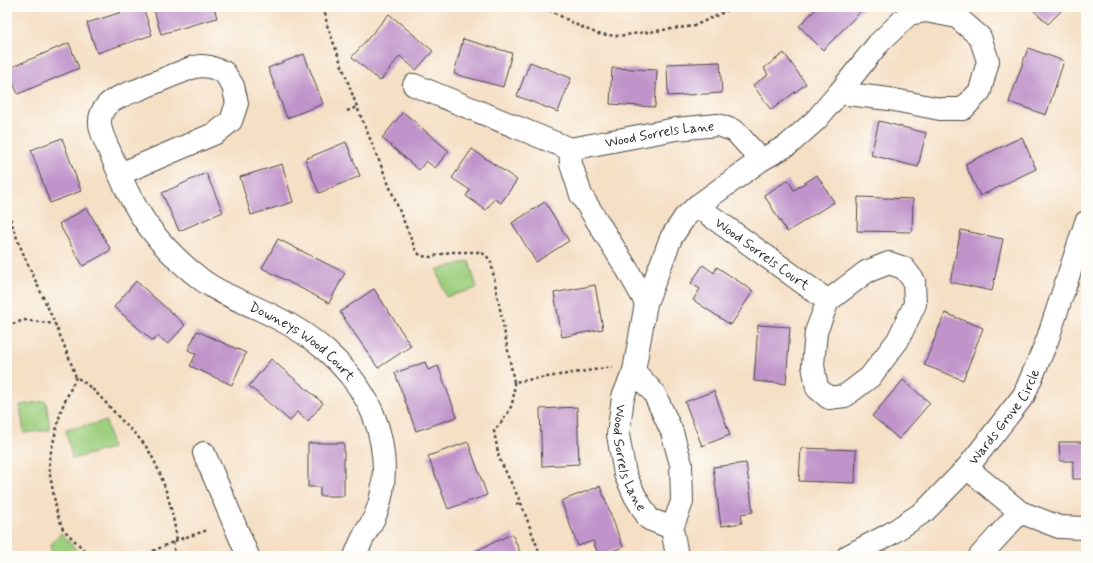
<svg xmlns="http://www.w3.org/2000/svg" width="1093" height="563" font-family="Mynerve,sans-serif">
	<style>
		.green { fill: #9ecf7f; stroke: #647d55 }
		.building { fill: #c093ca }
		.lines { fill: none; stroke-linecap: round; stroke-linejoin: round }
		.minor-casing { stroke: #494642; stroke-width: 24 }
		.path { stroke: #494642; stroke-width: 2.5; stroke-dasharray: 3 3; stroke-linecap: butt }
		.minor { stroke: #fff; stroke-width: 22 }
		.labels { text-anchor: middle; stroke-width: 4; stroke-linejoin: round; paint-order: stroke }
		.street-label { font-size: 14px; fill: #2b2b2b; stroke: #fdfcf7 }
	</style>
	<rect width="100%" height="100%" fill="#fdfcf7"/>
	<filter id="ink" filterUnits="userSpaceOnUse"><feTurbulence type="fractalNoise" baseFrequency=".025" numOctaves="2"/><feDisplacementMap in="SourceGraphic" scale="8" xChannelSelector="R" yChannelSelector="G"/><feConvolveMatrix kernelMatrix="1 2 1 2 8 2 1 2 1" color-interpolation-filters="sRGB"/></filter>
	<filter id="wash" filterUnits="userSpaceOnUse"><feTurbulence type="fractalNoise" baseFrequency=".012" numOctaves="4" result="noise"/><feDisplacementMap in="SourceGraphic" scale="16" xChannelSelector="R" yChannelSelector="G"/><feGaussianBlur stdDeviation="0.9" result="paint"/><feColorMatrix in="noise" values="0 0 0 0 0 0 0 0 0 0 0 0 0 0 0 0 0 1.4 0 .05"/><feComposite in="paint" operator="in"/></filter>
	<g filter="url(#wash)">
		<rect width="100%" height="100%" fill="#f5dfc5"/>
		<path class="green" d="M469,261L477,288L446,297L437,270Z
			M46,401L50,430L24,433L20,405Z
			M106,421L112,448L72,459L66,430Z
			M61,533L78,552L79,556H51V544Z"/>
		<g id="blocks">
			<path class="building" d="M138,7H143L152,35L97,53L87,23Z
				M153,7H214L217,18L161,34Z
				M243,7H253L245,11Z
				M818,7H861L863,9L823,50L799,26Z
				M1030,7H1065L1048,24Z
				M389,14L433,51L416,70L400,56L380,81L352,57Z
				M463,39L512,53L503,87L454,74Z
				M69,43L79,68L18,94L7,69Z
				M1028,48L1064,61L1046,115L1009,102Z
				M784,53L806,84L771,110L753,85L768,75L764,68Z
				M304,54L323,104L287,118L268,68Z
				M530,62L571,78L558,112L517,96Z
				M720,62L722,93L668,96L667,64Z
				M612,68L657,70L655,107L610,104Z
				M403,112L449,151L435,168L426,161L419,170L382,138Z
				M879,121L926,133L918,167L871,155Z
				M1022,137L1036,169L980,196L965,164Z
				M62,138L81,191L50,203L31,150Z
				M346,142L360,176L319,193L305,159Z
				M472,149L517,180L501,203L494,199L486,210L466,196L470,190L452,178Z
				M282,164L293,202L251,215L240,177Z
				M206,173L223,212L179,231L162,193Z
				M817,175L834,202L787,232L764,195L788,180L794,190Z
				M858,197L913,199L912,232L857,231Z
				M545,202L569,241L536,262L512,223Z
				M87,208L111,250L83,266L59,224Z
				M961,230L1003,239L992,291L950,282Z
				M278,239L345,273L329,303L262,268Z
				M703,265L714,273L717,267L753,291L731,325L693,300L700,289L691,283Z
				M136,281L185,325L168,344L158,336L153,341L114,307Z
				M595,285L603,329L562,337L554,293Z
				M374,289L411,346L378,368L340,312Z
				M945,313L983,328L963,380L924,365Z
				M758,325L790,327L786,384L754,381Z
				M197,331L246,353L232,385L190,366L196,354L188,350Z
				M271,359L323,403L308,421L297,412L290,421L249,386Z
				M425,362L428,370L438,366L457,417L416,431L395,373Z
				M903,380L930,403L899,439L872,416Z
				M714,391L730,435L702,446L685,402Z
				M577,407L579,464L542,466L540,409Z
				M468,442L487,495L448,509L428,456Z
				M1059,442H1086V479H1073V461H1060Z
				M308,443H344V496H320V487H308Z
				M801,448L856,450L855,483L799,481Z
				M746,463L753,512L741,514L742,523L721,526L713,467Z
				M600,486L623,547L599,556L593,541L578,546L561,501Z
				M512,534L522,556H470L469,554Z
				M1033,552L1036,556H1026Z"/>
		</g>
	</g>
	<g filter="url(#ink)">
		<use href="#blocks" fill-opacity="0" stroke="#494642" stroke-width="1"/>
		<g class="lines">
			<g class="minor-casing">
				<g id="minor">
					<path d="M414,85L570,149L571,164L581,195L627,269L646,303"/>
					<path id="s1" d="M570,149L676,129L718,125L735,131L761,160L697,206L685,217L671,238L646,303L634,371L623,397L618,435L625,474L635,496L649,519L672,528"/>
					<path d="M761,160L788,145L816,120L839,93L878,44L909,14L926,11L957,17L980,37L988,61L980,91L963,109H940L889,99L839,93"/>
					<path id="s2" d="M120,174L216,133L231,121L237,103L233,86L224,72L210,67L202,66L194,67C176,74 158,81 140,89C129,93 115,97 107,105C93,119 103,137 110,152C117,169 124,186 133,202C150,233 174,259 202,280C225,297 251,304 275,317C312,335 347,364 367,401C385,435 390,480 375,516C372,523 368,528 365,534C361,541 358,549 355,556"/>
					<path id="s3" d="M697,206L828,301"/>
					<path d="M889,263L904,268L914,281L915,304L898,340L870,377L845,396L829,398L817,388L813,365L816,332L828,301L866,272Z"/>
					<path d="M634,371L654,393L672,432L681,464L682,502L672,528L677,556"/>
					<path d="M204,453L248,556"/>
					<path d="M967,468L1020,512L1059,527L1086,528"/>
					<path id="s4" d="M848,556L890,534L925,511L967,468L1024,395L1047,341L1086,222"/>
					<path d="M980,556L1020,512"/>
				</g>
			</g>
			<path class="path" d="M324,7L327,25L357,107L416,251L421,256L430,257L450,252H479L486,255L491,262L514,382L613,367
				M544,7L577,25L598,34L617,36L694,26L735,7
				M312,11L324,8
				M347,111L357,107
				M7,207C17,246 36,280 52,317C61,337 69,357 76,377C94,388 102,399 116,414C126,426 138,435 147,448C163,473 173,511 177,540
				M7,326L24,320L55,324
				M76,377L61,410L49,460L50,475L57,513L63,529L87,553L92,556
				M514,382C515,406 509,413 494,431L499,458L521,503L535,541L541,556
				M516,504L521,503
				M173,542L175,556
				M142,556L177,540L208,530"/>
			<use href="#minor" class="minor"/>
		</g>
	</g>
	<g class="labels">
		<g class="street-label">
			<text dy="5" stroke="none"><textPath href="#s1" startOffset="91">Wood Sorrels Lane</textPath></text>
			<text dy="5" stroke="none"><textPath href="#s3" startOffset="81">Wood Sorrels Court</textPath></text>
			<text dy="5" stroke="none"><textPath href="#s2" startOffset="632">Downeys Wood Court</textPath></text>
			<text dy="5" stroke="none"><textPath href="#s4" startOffset="213">Wards Grove Circle</textPath></text>
			<text dy="5" stroke="none"><textPath href="#s1" startOffset="557">Wood Sorrels Lane</textPath></text>
		</g>
	</g>
	<rect width="1093" height="563" fill="none" stroke="#fdfcf7" stroke-width="24"/>
</svg>
